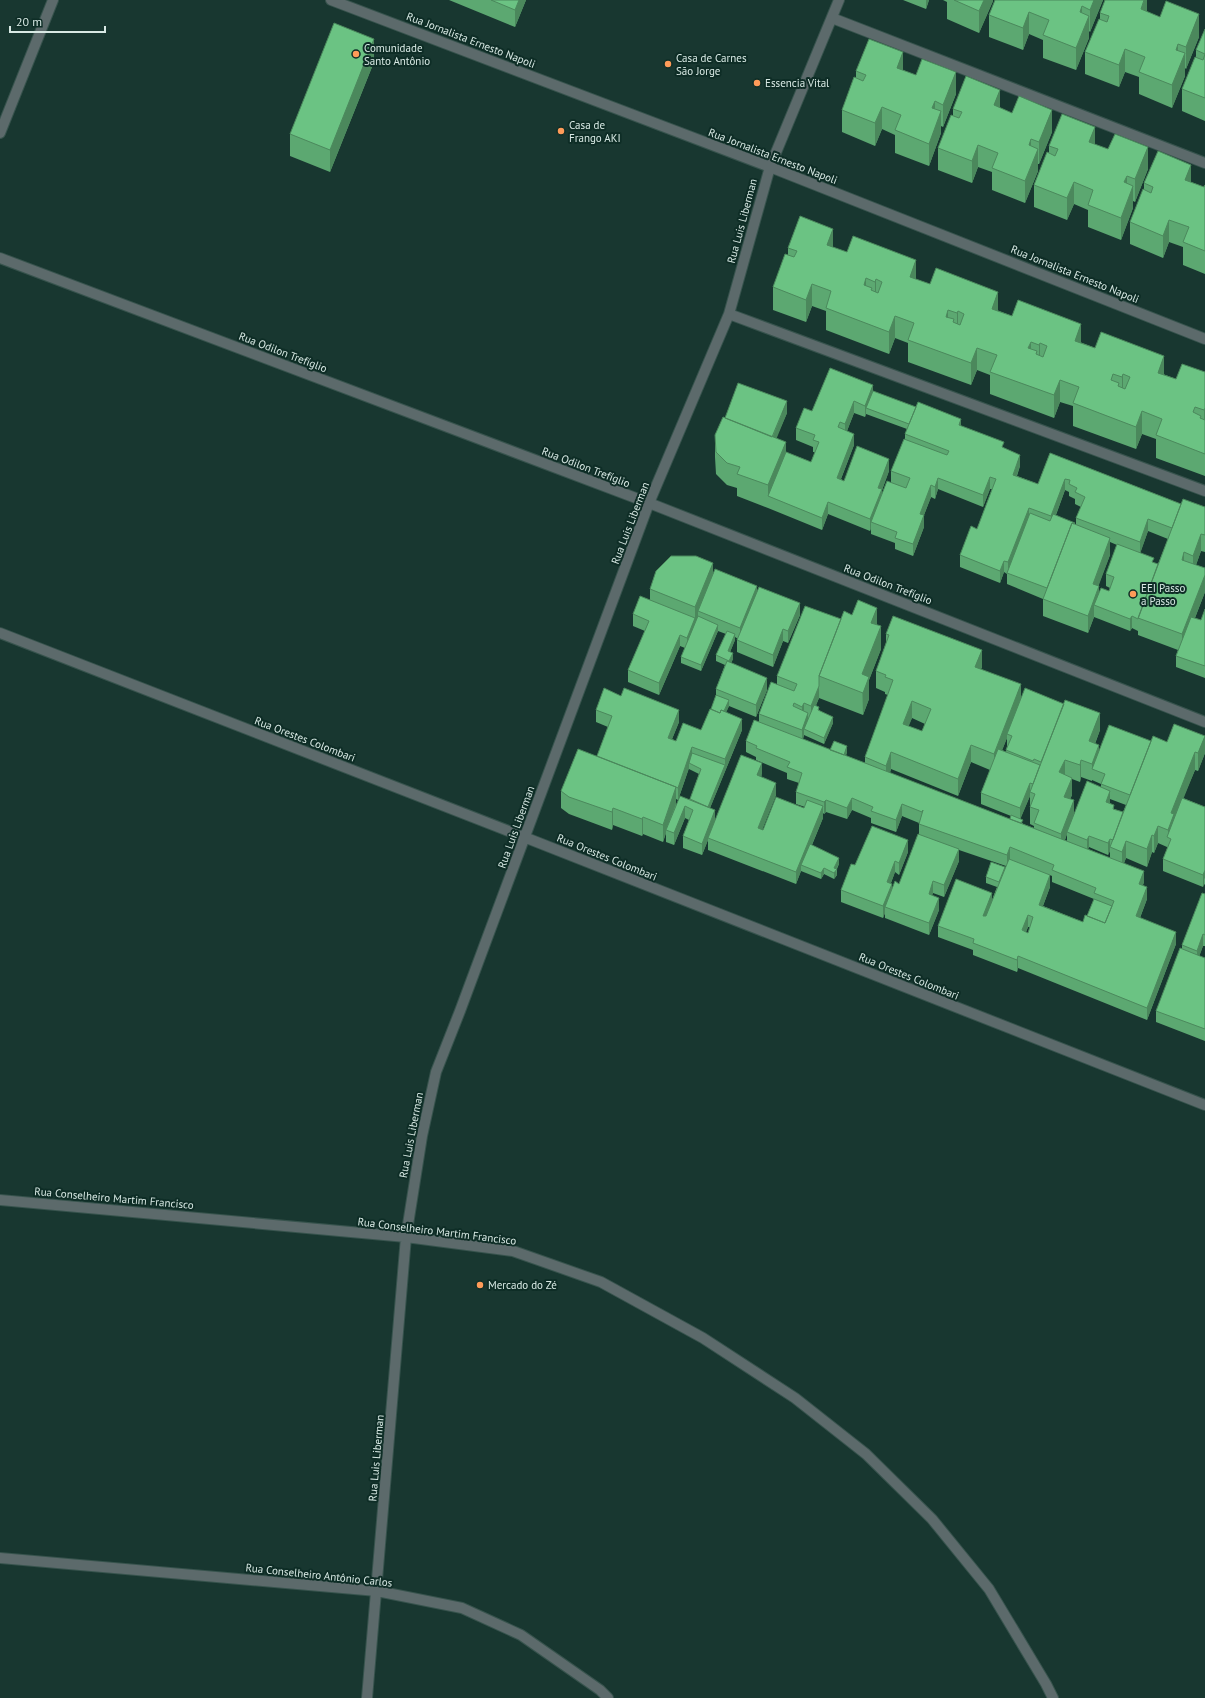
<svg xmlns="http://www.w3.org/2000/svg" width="1205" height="1698" font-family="'PT Sans',sans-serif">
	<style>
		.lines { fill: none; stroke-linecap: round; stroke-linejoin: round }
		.minor-casing { stroke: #37534d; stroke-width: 12 }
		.minor { stroke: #5c6a6b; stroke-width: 10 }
		.wall { fill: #5ca871; fill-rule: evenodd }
		.shaded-wall { fill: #4b885c }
		.building { fill: #6bc383; stroke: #4b885c; fill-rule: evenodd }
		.poi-dot { fill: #fe9b59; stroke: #0e2d26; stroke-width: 1.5 }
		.labels { text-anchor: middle; stroke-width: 4; stroke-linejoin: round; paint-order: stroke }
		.street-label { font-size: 11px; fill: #d8e9e4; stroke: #0e2d26 }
		.poi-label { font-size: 11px; fill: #d8e9e4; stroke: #0e2d26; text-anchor: start }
	</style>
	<rect width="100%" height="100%" fill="#183730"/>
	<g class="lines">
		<g class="minor-casing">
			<path id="minor" d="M331,0L770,167L1205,339
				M832,18L1205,163
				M0,133L53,0
				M0,258L649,503L1205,722
				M729,314L1205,491
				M0,633L524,837L1205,1105
				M0,1200L406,1237L513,1251L601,1282L703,1338L795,1398L866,1454L932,1519L989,1589L1046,1684L1053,1698
				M0,1558L377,1591L462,1608L521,1635L600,1690L608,1698
				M367,1698L406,1237L422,1136L436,1072L460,1011L649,503L729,314L770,167L839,0"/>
		</g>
		<use href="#minor" class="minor"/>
	</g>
	<path class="wall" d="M449,0H526L515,27Z
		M903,0H929L926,9Z
		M943,0H993V1L979,33L947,19V2Z
		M1103,0L1090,32L1089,31V38L1076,70L1043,58V40L1029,34L1023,50L989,37V15Z
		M1147,0V12L1199,37L1186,69L1185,68V76L1172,108L1139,94V77L1125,72L1119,87L1085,74V52L1100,20V13Z
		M1205,29V121L1182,111V89L1196,57V50Z
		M374,62L330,172L290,156V134Z
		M903,70L956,94L943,127L941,126V133L929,166L895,153V135L882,129L875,146L842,132V110L856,78V71Z
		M1000,108L1052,132L1039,164H1038V171L1025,203L992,190V172L978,167L972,183L938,170V148L953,116V109Z
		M1095,145L1148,169L1135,202L1133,201V208L1121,240L1088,227V210L1074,204L1067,220L1034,207V185L1049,153V146Z
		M1191,182L1204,187L1205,185V274L1183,265V247L1169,242L1163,258L1130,244V222L1144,190V183Z
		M833,247L1176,379L1205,372V476L1156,458V439L1142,434L1136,449L1073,426V406L1060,402L1054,418L990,394V375L977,370L971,385L908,362V343L895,338L889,354L826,330V311L812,306L806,322L773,310V287L788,255V248Z
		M873,391L961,426L1004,448L1020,466L1017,476L1038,484L1050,453L1181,504L1205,507V552L1201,551L1196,565L1205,568V592L1195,618L1201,620L1205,609V678L1176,667V656L1178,650L1138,635V631L1132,628L1130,631L1094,617L1088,633L1043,616V599L1007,584V574L1004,572L1000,583L960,567V555L977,529L992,489H990L983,507L938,489L935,499L931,497L924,515V527L913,556L895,549V543L871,534V528L870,531L828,514L822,530L768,508L737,496V488L727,485L716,474L715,457V435L725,418L787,413L776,438L786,452L811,462L815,452H813V447L796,440V428L812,411ZM854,413L865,417L866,414L907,429L905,434V440L891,471V483L882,495V490L889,471L844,481L841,479L854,445L847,431ZM1065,490L1069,492V496L1075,499V504L1081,507L1076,518V525L1056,515ZM1148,531L1168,539L1158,564L1154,563L1140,553ZM1110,542L1117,545L1106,574V586L1110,588L1109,591L1099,592L1098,586L1110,555Z
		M713,574L757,592L800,615L788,643L783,641L773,667L737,652V640L738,639L735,637V640L730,652L733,659L731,663L767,690L756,717L729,706L726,712L742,730L710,808L715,820L762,774L761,777L776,795L762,830L804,808L805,807L796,804V792L799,783L787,779V773L756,760V757L746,752V741L759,722V714L777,685V676L841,619L877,625L881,649L869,680V699L863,715L819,698L816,705L819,710L833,723L824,744L804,735L803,739L830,750L847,752L846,756L865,763V757L888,695L885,694V692L876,688V671L886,643V634L982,667L981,669L1021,697L1100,730L1095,744L1099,751L1151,741L1167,742L1205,753L1198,771L1195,770L1183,798L1205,807V885L1204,884L1203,887L1163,871V859L1167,849V847L1158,843L1154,853L1152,852L1147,867L1126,858L1124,863L1144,882L1143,885L1147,899L1140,918L1176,944L1147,1020L1018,968L1017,972L973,955V950L938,937V926L992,900L997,887L986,883V877L1005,869L1006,866L959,850V861L944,897L933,893L932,895L939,910L929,935L885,918V913L883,918L841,902V890L855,865L908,852L899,875L895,872L891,883L892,889L899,884L919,834V823L902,816L896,832L871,823V818L852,810L847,819L826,812L824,814L823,813V818L812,845L839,864L837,869V875L834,879L824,874L821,879L801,871L796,884L708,850V840L702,855L683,848V836L689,820L685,818L674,845L666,842V833L663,842L643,834L642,836L613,825L612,830L569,814L561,808V791L597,756L608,727L596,722V710L679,722L672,739L676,741L701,730L711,710L716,695V689L725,665L716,661V655L726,634L718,631L701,671L681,663V657L685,648L680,646L659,695L628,682V670L645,631L633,626V614L650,600V589ZM912,718L925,724L922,731L908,726ZM1007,738V746L1006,752L1002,750ZM971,762L990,770L981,793V804L1011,816L1010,819L890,773L891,769L958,796ZM689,768V769L699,774L690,799L676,804V799L678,800ZM1081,777L1092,781V780L1101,784V787L1074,815L1070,799L1072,795V779L1080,782ZM1030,796V824L1034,826V828L1023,824L1020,819ZM1110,799L1126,805L1123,812L1114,809L1110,803ZM1067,834V841L1065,840ZM1089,847L1108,855L1110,851V858L1088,849ZM1050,875L1052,876V882L1094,899L1087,916L1083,922L1043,906L1050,887ZM1028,927H1030L1028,933L1026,932Z
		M1205,894V946H1203L1199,956L1205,958V1041L1156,1022V1011L1182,949V945Z"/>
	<path class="shaded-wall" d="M519,0H526L515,27V10Z
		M926,0H929L926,9Z
		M984,0H993V1L979,33V11Z
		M1094,0H1103L1090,32V10Z
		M1144,0H1147V16L1141,9Z
		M1082,6V29L1080,12Z
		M1029,12V34L1023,50V28Z
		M1199,14V37L1186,69V47Z
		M1089,16V38L1076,70V48Z
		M374,39V62L330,172V150Z
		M1178,44V66L1176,50Z
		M1125,49V72L1119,87V65Z
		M903,52V74L897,68Z
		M1185,53V76L1172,108V85Z
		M956,72V94L943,127V105Z
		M1000,90V112L994,105Z
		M935,101V124L932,108Z
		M882,107V129L875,146V123Z
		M1052,110V132L1039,164V142Z
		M941,111V133L929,166V144Z
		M1095,127V149L1089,142Z
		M1031,139V161L1029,145Z
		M978,145V167L972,183V161Z
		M1148,147V169L1135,202V179Z
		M1038,149V171L1025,203V181Z
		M1191,165V187L1185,180Z
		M1127,176V198L1124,182Z
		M1074,182V204L1067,220V198Z
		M1133,186V208L1121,240V218Z
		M1169,220V242L1163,258V236Z
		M833,229V251L827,245Z
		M916,260V282L910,277Z
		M866,278V301L864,285Z
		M876,279V302L875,304V282Z
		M812,284V306L806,322V300Z
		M998,292V314L992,309Z
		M948,310V332L946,317Z
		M958,311V334L957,336V313Z
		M895,316V338L889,354V332Z
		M1081,324V346L1075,341Z
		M1031,342V364L1028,348Z
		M1040,343V365L1039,367V345Z
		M977,348V370L971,385V363Z
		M1164,356V378L1158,373Z
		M1123,374V397L1122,399V377Z
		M1060,380V402L1054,418V395Z
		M873,385V397L866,408V414L865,417V406Z
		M787,401V413L769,457V446Z
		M854,401V413L845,436V424Z
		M1205,408V430L1204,432V410Z
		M1142,411V434L1136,449V427Z
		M961,419V431L959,425Z
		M854,434V445L837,489V478Z
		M786,442V464L768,496V508V485Z
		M1020,455V466L1013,486V475Z
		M889,459V471L882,490V501L871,522V528L870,531V519L878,488Z
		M990,477V489L983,507V495Z
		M938,478V489L935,499V487Z
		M1065,479V490L1051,528V516Z
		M931,485V497L924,515V527L913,556V544L920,514Z
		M828,502V514L822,530V518Z
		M1029,508V519L1008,574V562Z
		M1148,519V531L1140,554V542Z
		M1201,534V551L1193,573V556Z
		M1110,538V555L1093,601V584Z
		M1184,552V570L1182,560Z
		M1004,561V572L1000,583V571Z
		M713,563V585L698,611V622L687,649V638L695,618V607Z
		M1205,575V592L1182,651V634Z
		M757,586V598L740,640V628Z
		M1099,586V604L1094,605V617L1088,633V616Z
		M800,603V615L788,643V631Z
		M877,608V630L871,623Z
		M1132,616V628L1130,631V619Z
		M718,625V631L701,671V665Z
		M881,626V649L869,680V699L863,715L862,674Z
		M783,629V641L773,667V655Z
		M735,634V640L728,657V651Z
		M680,635V646L659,695V683Z
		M982,650V667L975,684V667Z
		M733,653V659L729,667V661Z
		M767,678V690L756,717V705Z
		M1021,684V702L1007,734V738L994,771V754Z
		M819,686V698L811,718V706Z
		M729,700V706L723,720V714Z
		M912,701V718L903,741V724Z
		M804,703V715L802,718V707Z
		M679,710V722L668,749V738Z
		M808,713V725L804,729V735L802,742V730Z
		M1100,713V730L1089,759V741Z
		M833,717V723L824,744V738Z
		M742,719V730L708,813V807L725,765V759Z
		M1205,736V753L1198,771V753Z
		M971,745V762L958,796V779Z
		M1099,745V762L1092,769V781V764Z
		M847,746V752L843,763V757Z
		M692,747V759L689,763V768L678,800V788Z
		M891,752V769L886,783V766Z
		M1195,752V770L1168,837V830L1171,813Z
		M1065,760V777L1059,772Z
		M1081,760V777L1080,782V765Z
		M762,763V774L757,787V775Z
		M1072,778V795L1064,814V797Z
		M776,783V795L758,840V828Z
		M1030,783V796L1020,820V808Z
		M676,787V804L666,830V833L663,842V825Z
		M1110,791V802L1106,813V802Z
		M852,798V810L847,819V808Z
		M826,800V812L824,814V802Z
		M1074,800V817L1067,832V834L1061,851V834Z
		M902,804V816L896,832V820Z
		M685,806V818L674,845V833Z
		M823,806V818L803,866L801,865V871L796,884V872Z
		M613,808V825L612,830V812Z
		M715,810V821L708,838V840L702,855V844Z
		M643,817V834L642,836V819Z
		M1158,826V843L1154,853V836Z
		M1152,835V852L1147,867V849Z
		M1089,836V847L1087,852V840Z
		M1110,839V851L1108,855V843Z
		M908,840V852L899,875V863Z
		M1126,841V858L1122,869V852Z
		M1010,847V859L1007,867V855Z
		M959,849V861L944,897V885Z
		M839,858V864L836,869L837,875L834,879V868Z
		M895,861V872L887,893V882Z
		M824,868V874L821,879V873Z
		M1205,870V879L1204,878V884L1203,887V875Z
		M1144,871V882L1139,896V884Z
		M1050,875V887L1039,916V905Z
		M933,881V893L929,906V894Z
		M892,884V895L885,907V913L883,918V906Z
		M1147,887V899L1136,928V916Z
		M992,893V904L983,927V916Z
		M939,898V910L929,935V923Z
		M1028,915V927L1022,942V930Z
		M1176,932V944L1147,1020V1008Z
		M1203,934V946L1197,963V951Z
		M1018,956V968L1017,972V960Z"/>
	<path class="building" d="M491,0H519L515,10Z
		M954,0H984L979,11Z
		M995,0H1094L1090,10L1082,6L1080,12L1089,16L1076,48L1043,35L1049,20L1029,12L1023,28L989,15Z
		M1105,0H1144L1141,9L1160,17L1166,1L1199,14L1186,47L1178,44L1176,50L1185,53L1172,85L1139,72L1145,57L1125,49L1119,65L1085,52L1099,19L1107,22L1109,16L1100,13Z
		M334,23L374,39L330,150L290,134Z
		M1205,29V54L1196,50Z
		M869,39L903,52L897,68L916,75L922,59L956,72L943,105L935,101L932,108L941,111L929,144L895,130L901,115L882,107L875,123L842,110L854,77L863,81L866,75L856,71Z
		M1205,54V98L1182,89L1195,57L1203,60Z
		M966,76L1000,90L994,105L1012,113L1019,96L1052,110L1039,142L1031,139L1029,145L1038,149L1025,181L992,168L998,153L978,145L972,161L938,148L951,115L959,118L962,112L953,109Z
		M1062,114L1095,127L1089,142L1108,149L1115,134L1148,147L1135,179L1127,176L1124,182L1133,186L1121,218L1088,205L1093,190L1074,182L1067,198L1034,185L1047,152L1055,156L1058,149L1049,146Z
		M1158,151L1191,165L1185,180L1204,187L1205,185V251L1183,242L1189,227L1169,220L1163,236L1130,222L1143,189L1151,193L1153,187L1144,183Z
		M800,216L833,229L827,245L847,252L853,236L916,260L910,277L930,284L936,268L998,292L992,309L1012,316L1018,300L1081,324L1075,341L1095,348L1101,332L1164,356L1158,373L1176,379L1182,364L1205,372V408L1204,410L1195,407L1193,412L1201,416L1200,418L1205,420V454L1156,435L1162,419L1142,411L1136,427L1073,403L1079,387L1060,380L1054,395L990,372L997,355L977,348L971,363L908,340L914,323L895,316L889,332L826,308L831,291L812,284L806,300L773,287L785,254L794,257L797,251L788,248ZM866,278L875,282L876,279L882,282L878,293L871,290L872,288L864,285ZM948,310L957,313L958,311L964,314L960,325L953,322L954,319L946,317ZM1031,342L1039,345L1040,343L1047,346L1043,357L1036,354L1037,351L1028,348ZM1113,374L1122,377L1123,374L1130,377L1125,389L1118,386L1119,383L1111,380Z
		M830,368L873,385L865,406L854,401L845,424L840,422L838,427L854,434L837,478L844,481L857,446L889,459L878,488L882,489L870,519L828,502L822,518L768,496L786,452L811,462L819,442L813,440L815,435L796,428L804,408L812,411Z
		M738,383L787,401L772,437L725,418Z
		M873,391L916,407L909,424L866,408Z
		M918,402L961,419L959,425L1004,442L1002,447L1020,455L1013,475L1038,484L1050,453L1181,504L1172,528L1148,519L1140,542L1076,518L1085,497L1075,492L1077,488L1069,484L1070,480L1065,479L1051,516L1029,508L1008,562L1004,561L1000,571L960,555L971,526L977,529L996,479L990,477L983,495L938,478L935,487L931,485L920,514L924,515L913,544L895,538L897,532L871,522L887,481L906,488L910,478L891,471L904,439L947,455L949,451L905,434Z
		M723,417L786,442L768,485L737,474L740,467L727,463L716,452L715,435Z
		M1183,499L1205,507V535L1201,534L1193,556L1184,552L1182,560L1205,568V575L1182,634L1138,618Z
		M1030,513L1050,521L1053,514L1075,523L1074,524L1072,523L1047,588L1007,573Z
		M1072,523L1110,538L1093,584L1099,586L1088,616L1043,599Z
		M1117,544L1154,558L1152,562L1158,564L1138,619L1132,616L1130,619L1094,605L1101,588L1109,591L1114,577L1106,574Z
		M671,556H696L713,563L695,607L650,589L656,571Z
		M715,569L757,586L740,628L698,611Z
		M759,587L800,603L788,631L783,629L773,655L737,640Z
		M640,596L695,618L687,638L680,635L659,683L628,670L649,621L633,614Z
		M858,600L877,608L871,623L881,626L862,674L869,677L863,693L819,676L844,611L852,615Z
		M805,606L841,619L819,676V686L811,706L804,703L802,707L794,703L793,706L808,713L802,730L759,714L771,682L794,691L797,684L777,676Z
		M1205,609V666L1176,656L1191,617L1201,620Z
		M698,616L718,625L701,665L681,657Z
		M893,616L982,650L975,667L1021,684L994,754L971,745L958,779L891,752L886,766L865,757L893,680L885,677L886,675L876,671L889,635L886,634ZM912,701L931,709L922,731L903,724Z
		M727,631L735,634L728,651L733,653L729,661L716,655Z
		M727,661L767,678L756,705L716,689Z
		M604,688L621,696L624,688L679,710L668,738L676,741L683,723L701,730L710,709L720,713L721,710L742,719L725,759L692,747L678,788L676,787L597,756L612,716L596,710Z
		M1025,688L1064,704L1041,762L1034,759L1033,761L1006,750L1012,736L1007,734Z
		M716,695L729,700L724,711L721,710L720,713L711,709Z
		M1065,700L1100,713L1089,741L1099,745L1092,764L1081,760L1080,765L1065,760L1059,772L1072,778L1064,797L1074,800L1061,834L1034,823L1039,810L1030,807L1035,794L1030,792Z
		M814,705L819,707L818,710L833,717L824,738L804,729Z
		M754,720L1144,871L1139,884L1147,887L1136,916L1176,932L1147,1008L1018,956L1017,960L973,943L974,939L938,926L956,879L992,893L983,916H986L1009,859L1050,875L1039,905L1083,922L1085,915L1105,923L1114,901L1094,893L1096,888L1052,870L1054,865L1010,847L1007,855L919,824L923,810L922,812L902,804L896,820L871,811L873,807L852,798L847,808L826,800L824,802L796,792L802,773L787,767L790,762L756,748L757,746L746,741ZM1028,915L1033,917L1028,933L1022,930Z
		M1174,724L1205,736L1198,753L1195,752L1171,813L1174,814L1168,830L1158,826L1154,836L1152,835L1147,849L1126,841L1122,852L1110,847L1153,736L1167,742Z
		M1109,725L1151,741L1130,795L1101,784L1105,774L1092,769Z
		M834,741L847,746L844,755L830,750Z
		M578,749L676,787L663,825L643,817L642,819L613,808L612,812L569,797L561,791Z
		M998,749L1040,765L1033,784L1030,783L1020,808L981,793Z
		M692,753L725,765L708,807L690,799L701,769L689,763Z
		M741,755L762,763L757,775L776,783L758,828L763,830L776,797L804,808L807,800L823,806L796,872L708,838Z
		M1087,781L1110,791L1106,802L1114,805L1113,809L1123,812L1113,840L1110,839L1108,843L1089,836L1087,840L1067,832Z
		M680,796L715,810L702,844L683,836L693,810L685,806L674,833L666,830Z
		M1182,798L1205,807V870L1203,875L1163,859L1171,839L1167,837Z
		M1011,815L1023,820L1021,823L1010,819Z
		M872,826L908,840L899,863L895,861L887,882L892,884L883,906L841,890L851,864L855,865Z
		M918,834L959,849L944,885L933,881L929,894L939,898L929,923L885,907L895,881L899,884Z
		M810,844L839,858L834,868L837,869L834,873L824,868L821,873L801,865Z
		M991,862L1005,867L999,882L986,877Z
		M1202,893L1205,894V935L1203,934L1197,951L1182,945Z
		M1094,899L1112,906L1105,923L1087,916Z
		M1180,948L1205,958V1029L1156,1011Z"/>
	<g class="poi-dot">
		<circle cx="356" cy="54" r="4"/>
		<circle cx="668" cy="64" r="4"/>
		<circle cx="757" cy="83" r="4"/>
		<circle cx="561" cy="131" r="4"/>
		<circle cx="1133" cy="594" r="4"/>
		<circle cx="480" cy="1285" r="4"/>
	</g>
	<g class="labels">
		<g class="street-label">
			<text transform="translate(471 40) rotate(21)" y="4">Rua Jornalista Ernesto Napoli</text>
			<text transform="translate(773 156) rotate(21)" y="4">Rua Jornalista Ernesto Napoli</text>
			<text transform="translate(742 221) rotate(-75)" y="4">Rua Luis Liberman</text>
			<text transform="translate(1075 274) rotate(22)" y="4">Rua Jornalista Ernesto Napoli</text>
			<text transform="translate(283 352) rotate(21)" y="4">Rua Odilon Trefíglio</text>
			<text transform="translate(586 467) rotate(21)" y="4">Rua Odilon Trefíglio</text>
			<text transform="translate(630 523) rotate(-69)" y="4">Rua Luis Liberman</text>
			<text transform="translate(888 584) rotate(21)" y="4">Rua Odilon Trefíglio</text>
			<text transform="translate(305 739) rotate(21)" y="4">Rua Orestes Colombari</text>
			<text transform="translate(516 827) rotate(-70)" y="4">Rua Luis Liberman</text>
			<text transform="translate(607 857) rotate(22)" y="4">Rua Orestes Colombari</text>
			<text transform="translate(909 976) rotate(22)" y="4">Rua Orestes Colombari</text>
			<text transform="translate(411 1135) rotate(-79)" y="4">Rua Luis Liberman</text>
			<text transform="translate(114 1198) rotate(5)" y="4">Rua Conselheiro Martim Francisco</text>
			<text transform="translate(437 1231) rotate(7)" y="4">Rua Conselheiro Martim Francisco</text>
			<text transform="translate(376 1458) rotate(-85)" y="4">Rua Luis Liberman</text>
			<text transform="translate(319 1575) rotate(6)" y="4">Rua Conselheiro Antônio Carlos</text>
		</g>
		<g class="poi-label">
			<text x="364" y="52">Comunidade<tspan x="364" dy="13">Santo Antônio</tspan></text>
			<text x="676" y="62">Casa de Carnes<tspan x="676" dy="13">São Jorge</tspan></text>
			<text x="765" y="87">Essencia Vital</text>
			<text x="569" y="129">Casa de<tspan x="569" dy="13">Frango AKI</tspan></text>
			<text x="1141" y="592">EEI Passo<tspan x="1141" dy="13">a Passo</tspan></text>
			<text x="488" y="1289">Mercado do Zé</text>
		</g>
	</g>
	<path d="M10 26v6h95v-6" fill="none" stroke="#d8e9e4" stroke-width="2"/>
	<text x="16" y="26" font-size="12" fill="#d8e9e4" stroke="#0e2d26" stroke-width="3" paint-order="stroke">20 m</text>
</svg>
